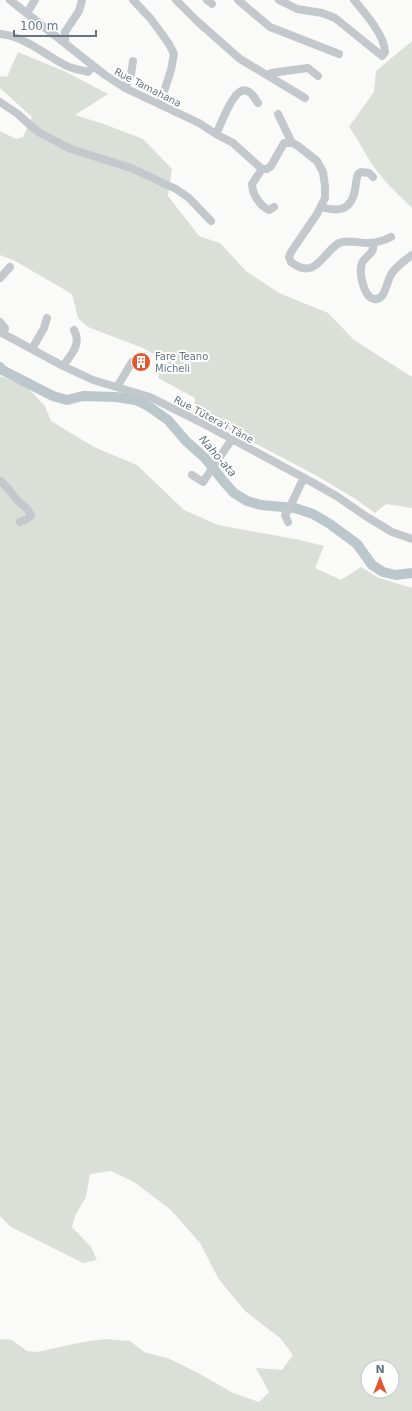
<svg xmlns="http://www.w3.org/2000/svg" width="412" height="1411" font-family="'DejaVu Sans',sans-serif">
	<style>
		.green { fill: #dadfd7; fill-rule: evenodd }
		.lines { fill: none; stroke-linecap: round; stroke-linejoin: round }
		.river { stroke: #bbc7cb; stroke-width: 10 }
		.minor { stroke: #c3c8cc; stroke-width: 8 }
		.labels { text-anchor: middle; stroke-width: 4; stroke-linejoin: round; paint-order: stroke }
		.street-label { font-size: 10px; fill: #657683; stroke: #fff }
		.poi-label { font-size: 10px; fill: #657683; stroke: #fff; text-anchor: start }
		.water-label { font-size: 11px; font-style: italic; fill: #60757c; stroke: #fff }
	</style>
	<rect width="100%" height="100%" fill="#fafaf8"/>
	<path class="green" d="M412,41V208C398,194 383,181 372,164C364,152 358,139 349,127L374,92L376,71Z
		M18,52L66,72L108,94L75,115L104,124L143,139L172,169L168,196L199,236L220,243L246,271L279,293L328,313L354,340L412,377V508L386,504L375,513L357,500L319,477L194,411L195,398L158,378L162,359L143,348L88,327L78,318L72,294L15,261L0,255V131L16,139L23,137L32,117L0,88V76L7,77Z
		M0,376L26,386L45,406L51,421L94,447L137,465L184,510L218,525L300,540L324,546L315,568L341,580L361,567L379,578L412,588V1411H0V1339L12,1340L27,1351L37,1352L83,1342L106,1339L130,1341L144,1352L170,1359L200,1374L233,1393L259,1402L269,1392L256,1368L282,1370L293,1355L280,1338L245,1311L218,1278L200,1243L171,1210L134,1182L111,1171L90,1174L86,1197L75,1216L72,1227L91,1247L97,1260L83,1263L11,1227L0,1216ZM368,1367H392V1391H368Z"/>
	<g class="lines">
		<path class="river" d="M0,367L2,370L53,396L67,400L83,396L116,397L136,400L148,406L168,420L186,441L205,458L225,483L234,493L247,501L261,505L295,508L313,514L330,524L357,544L372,565L383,572L396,575L412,573"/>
		<path class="minor" d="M10,0L105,75L125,88L199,123L216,134L233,143L262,169
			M133,0L151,19L169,44L174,54L171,70L160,104
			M176,0L197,21L240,59L305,98
			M207,0L212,4
			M238,0L270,27L339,54
			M279,0L297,9L322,13L335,18L382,56L385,52C385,36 365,13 354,0
			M27,13L35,0
			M0,34C25,36 45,55 67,66C73,69 81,70 88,72L93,66
			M65,43V32L79,11L82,0
			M268,75L271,73L308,68L318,76
			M125,88L131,74L133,61
			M0,102L18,114L32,127L40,133L71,149L131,168L176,189L189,198L211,221
			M278,114L291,141L290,143
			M216,134C221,125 234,85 247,91C252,92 255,99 258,103
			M274,207L269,210C260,206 252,194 252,184L262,169H267L271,166L284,143H293L298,146L317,161L323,172L325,186V198L317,214L291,252L289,257L291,262C316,281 322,253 339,243C348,239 358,243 367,243C376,243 383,241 391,237
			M321,207C338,212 351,211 355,190C356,185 356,179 358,174L361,172L369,173L373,177
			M372,243C377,252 365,256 362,263C359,271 362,283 365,290C367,294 369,298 374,299C386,301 386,281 392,273C397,266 405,260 412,255
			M0,278L10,267
			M0,322L5,328L4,334
			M0,332L63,366L93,380L150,397L206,425L310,481L338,497L367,517L392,532L412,539
			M32,349L44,328L47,318
			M63,366C71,355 82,344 74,330
			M117,387L132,362
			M192,475L203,482L232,439
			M0,481C8,487 11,493 17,500C22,505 29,509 31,515L27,519L20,522
			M288,522L285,515C293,503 297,490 304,478"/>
	</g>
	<defs>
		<g id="building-disc" transform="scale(1)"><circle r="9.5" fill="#e4572e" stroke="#fff"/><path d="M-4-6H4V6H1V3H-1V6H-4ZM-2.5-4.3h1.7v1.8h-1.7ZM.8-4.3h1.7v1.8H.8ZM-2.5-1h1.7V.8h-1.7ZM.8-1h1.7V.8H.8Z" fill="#fff"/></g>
	</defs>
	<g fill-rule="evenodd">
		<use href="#building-disc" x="141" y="362"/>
	</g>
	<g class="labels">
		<g class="street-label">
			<text transform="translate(148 87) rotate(27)" y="4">Rue Tamahana</text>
			<text transform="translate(214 419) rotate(28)" y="4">Rue Tūtera'i Tāne</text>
		</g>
		<g class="poi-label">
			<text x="155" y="360">Fare Teano<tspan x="155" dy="12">Micheli</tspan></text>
		</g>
		<g class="water-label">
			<text transform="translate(218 456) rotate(49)" y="4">Naho-ata</text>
		</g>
	</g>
	<g transform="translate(380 1379)"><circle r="19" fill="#ffffff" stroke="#c1c8cd"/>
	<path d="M0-3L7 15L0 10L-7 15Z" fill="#e4572e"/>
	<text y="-6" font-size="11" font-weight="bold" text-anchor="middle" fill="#657683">N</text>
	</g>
	<path d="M14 30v6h82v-6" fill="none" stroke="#657683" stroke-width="2"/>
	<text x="20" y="30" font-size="12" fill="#657683" stroke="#ffffff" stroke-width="3" paint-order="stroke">100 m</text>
</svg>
